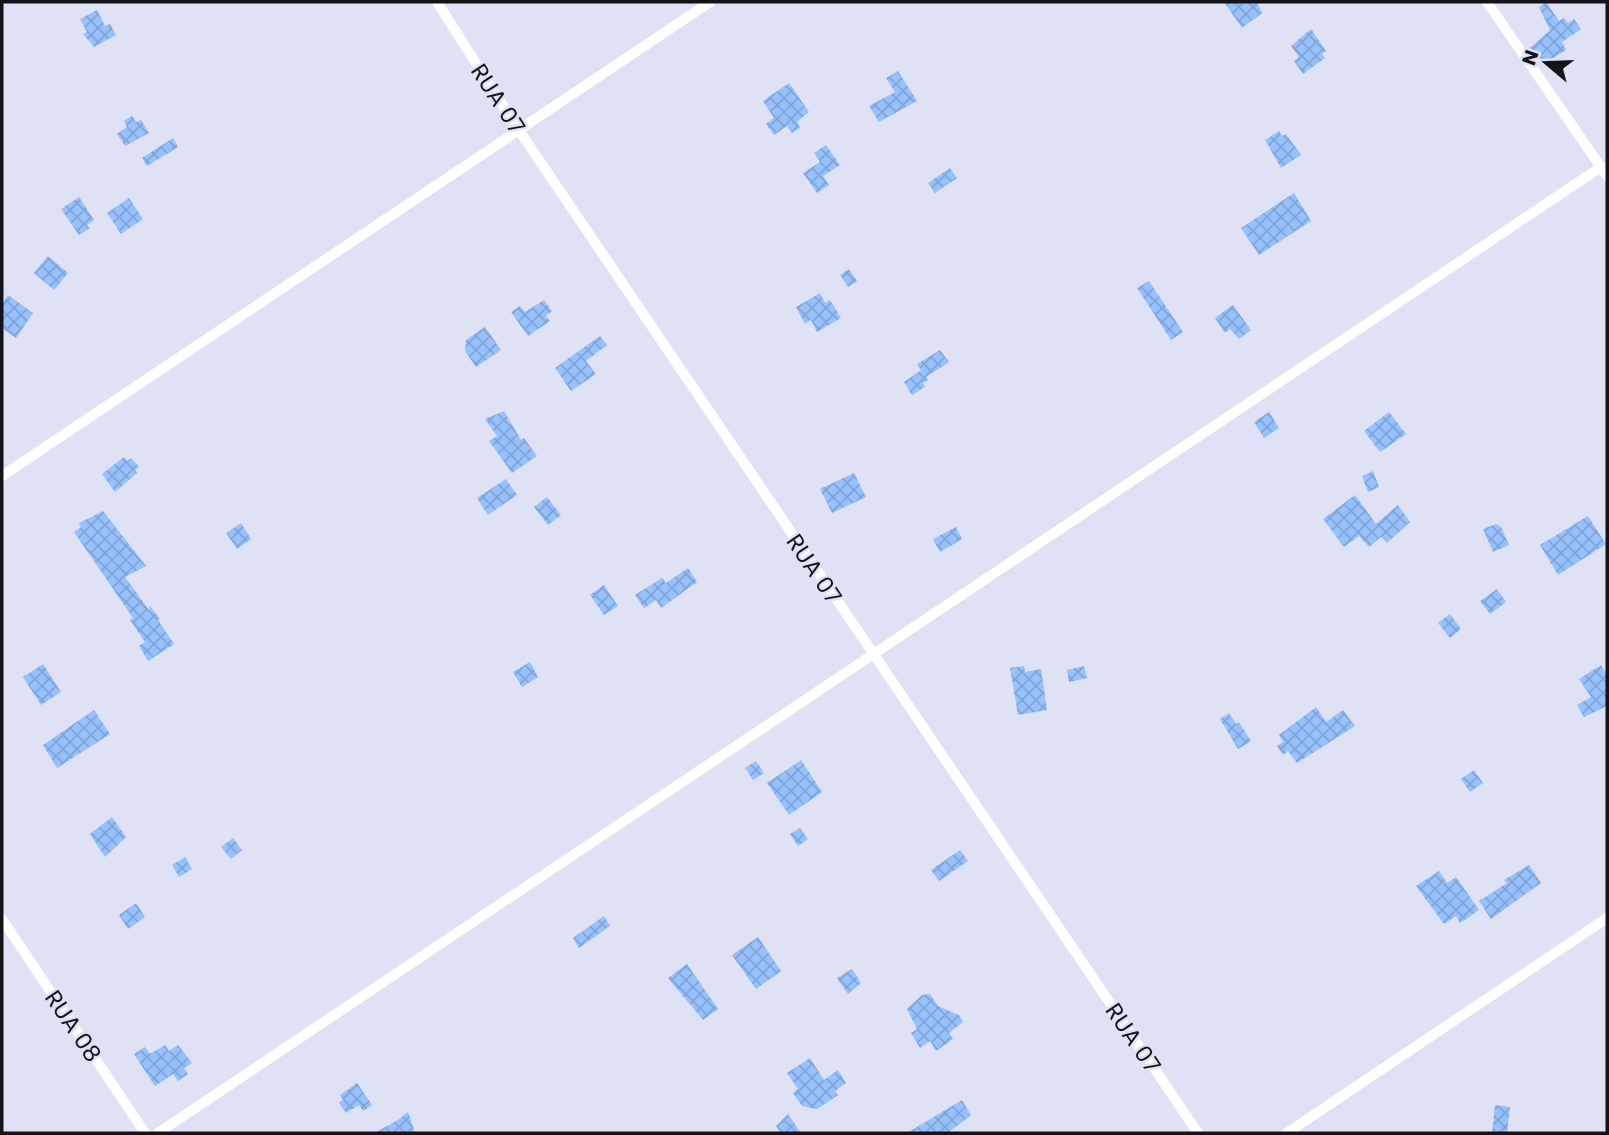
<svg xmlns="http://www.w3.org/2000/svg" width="1609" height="1135" font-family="Poppins,sans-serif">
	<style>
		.building { fill: url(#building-cross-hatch) }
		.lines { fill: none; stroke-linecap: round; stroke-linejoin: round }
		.street { stroke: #fff; stroke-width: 10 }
		.labels { text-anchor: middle; stroke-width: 5; stroke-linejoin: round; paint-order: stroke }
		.street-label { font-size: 23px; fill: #13141a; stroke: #dee2f4 }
	</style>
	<defs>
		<pattern id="building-cross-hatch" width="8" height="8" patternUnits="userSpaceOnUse" patternTransform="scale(1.75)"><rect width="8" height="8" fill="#96c1fc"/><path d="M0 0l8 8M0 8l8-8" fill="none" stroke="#80a5d7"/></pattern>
	</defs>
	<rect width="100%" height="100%" fill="#dee2f4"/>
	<path class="building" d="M1224,2H1257L1262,13L1242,28Z
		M1546,2L1559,21L1564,18L1568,23L1574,19L1581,29L1562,42L1566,50L1542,65L1530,48L1550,30L1539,7Z
		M97,10L105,26L110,24L116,35L94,47L83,34L87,32L80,19Z
		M1311,29L1326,51L1322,54L1325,58L1303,74L1294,61L1299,57L1291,46Z
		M898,71L917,101L879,122L869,106L895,92L886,78Z
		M789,83L809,112L797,122L800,128L792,133L787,126L774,135L766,124L774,118L763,101Z
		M132,116L136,122L141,120L149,133L125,146L117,134L127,127L124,121Z
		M1279,131L1282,136L1286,134L1301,155L1281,168L1265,140Z
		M173,138L178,147L147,166L142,158Z
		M826,145L840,165L823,176L829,185L817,193L803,173L820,162L814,153Z
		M950,168L957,178L935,193L928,183Z
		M1294,193L1311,221L1259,255L1241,228Z
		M79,197L94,220L87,225L90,228L79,235L61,209Z
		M129,198L143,219L121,234L107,213Z
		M48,256L68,273L54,290L34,273Z
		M849,269L857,281L848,287L840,275Z
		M1149,281L1183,332L1171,340L1137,288Z
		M820,293L825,303L830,300L841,318L817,332L811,320L805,324L796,307Z
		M8,295L33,313L16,338L2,328V304Z
		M544,300L552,311L546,316L550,321L528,336L511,312L520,306L525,312Z
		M1233,305L1251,330L1239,339L1230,329L1225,333L1215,318Z
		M485,327L501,350L476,367L465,351L466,340Z
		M600,336L607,345L586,361L596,374L571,391L555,368Z
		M940,350L949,362L926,377L928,380L923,383L925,387L912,395L904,382L921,370L917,364Z
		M504,411L521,440L524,438L537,456L512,473L489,441L497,436L485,419Z
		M1269,412L1279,428L1264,438L1254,422Z
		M1389,412L1406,434L1380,452L1364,431Z
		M124,457L127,461L131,458L139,467L135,470L137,473L115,492L102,474Z
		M1373,471L1379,487L1368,492L1362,476Z
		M854,473L866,497L832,513L820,489Z
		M506,479L517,495L488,515L477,498Z
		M1355,495L1376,524L1398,505L1410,522L1387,543L1381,537L1369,547L1359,536L1344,547L1323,519Z
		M547,497L561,515L548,525L534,507Z
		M103,511L146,566L125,577L149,610L150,606L160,619L158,620L174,644L148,661L139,646L145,642L130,620L133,618L74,532L81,527L79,523Z
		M1588,516L1606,544L1558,575L1540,545Z
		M241,523L251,539L237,549L226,533Z
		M1496,524L1501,527L1509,545L1493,552L1483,529Z
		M956,527L962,539L940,552L933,539Z
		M688,568L697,582L661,608L656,600L644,608L635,595L662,578L666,583Z
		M604,585L618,606L604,615L590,595Z
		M1497,589L1506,602L1490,614L1480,601Z
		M1450,614L1461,629L1450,638L1438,623Z
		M530,662L538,677L522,687L513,672Z
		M43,664L61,692L41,705L23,677Z
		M1601,665L1607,675V706L1584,717L1577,705L1591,697L1579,679Z
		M1024,666L1025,672L1041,669L1047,710L1018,715L1010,668Z
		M1084,666L1087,678L1069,682L1067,670Z
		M1316,707L1326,722L1343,710L1355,726L1297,763L1288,751L1283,755L1277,746L1283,742L1279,735Z
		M94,710L110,734L57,768L43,745Z
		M1229,713L1236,724L1239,722L1251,741L1238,749L1220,719Z
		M801,760L822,792L789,815L767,783Z
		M756,761L764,773L753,780L745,768Z
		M1474,770L1483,783L1470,792L1461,779Z
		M112,817L126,837L105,857L90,834Z
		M800,828L808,839L798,846L790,834Z
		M233,838L242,850L231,859L221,847Z
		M960,850L968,861L939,881L931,870Z
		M185,857L192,869L179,877L172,865Z
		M1529,865L1541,883L1491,919L1479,901L1507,883L1504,880Z
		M1439,871L1447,883L1456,877L1479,910L1460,923L1456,916L1444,924L1416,886Z
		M136,903L145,917L128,929L119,915Z
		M604,916L610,926L579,948L573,938Z
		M758,937L781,971L756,989L732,955Z
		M687,964L718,1009L703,1020L668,978Z
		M852,969L861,983L848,994L837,978Z
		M930,994L938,1006L959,1015L963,1022L949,1033L953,1039L936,1051L930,1041L920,1048L911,1033L917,1029L907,1009L922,995Z
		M165,1045L169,1051L178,1045L192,1063L184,1068L188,1074L178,1081L173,1074L155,1086L134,1054L145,1047L150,1054Z
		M810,1058L824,1080L838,1070L846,1083L835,1091L838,1095L817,1109L802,1106L793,1093L798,1089L787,1073Z
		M357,1083L372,1105L363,1111L359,1105L346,1113L339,1103L343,1100L340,1095Z
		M962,1100L971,1115L948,1133H907Z
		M1495,1105L1510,1107L1507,1133H1492Z
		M408,1112L415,1133H374L398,1120Z
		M788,1114L801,1133H781L776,1126Z"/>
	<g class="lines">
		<path class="street" d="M437,2L518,129L1198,1133
			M1487,2L1607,176
			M2,476L710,2
			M2,919L145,1133
			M158,1133L1601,167
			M1287,1133L1607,918"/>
	</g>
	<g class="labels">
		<g class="street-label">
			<text transform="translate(498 99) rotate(57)" y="8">RUA 07</text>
			<text transform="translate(814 569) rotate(56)" y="8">RUA 07</text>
			<text transform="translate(73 1026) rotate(56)" y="8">RUA 08</text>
			<text transform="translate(1133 1038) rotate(56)" y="8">RUA 07</text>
		</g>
	</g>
	<rect width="1609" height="1135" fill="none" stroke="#13141a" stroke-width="7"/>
	<g transform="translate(1546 63) rotate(289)" stroke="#dee2f4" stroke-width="5" paint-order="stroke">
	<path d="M0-5L12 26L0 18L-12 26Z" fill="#13141a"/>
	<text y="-10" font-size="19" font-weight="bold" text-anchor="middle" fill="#13141a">N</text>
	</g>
</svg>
